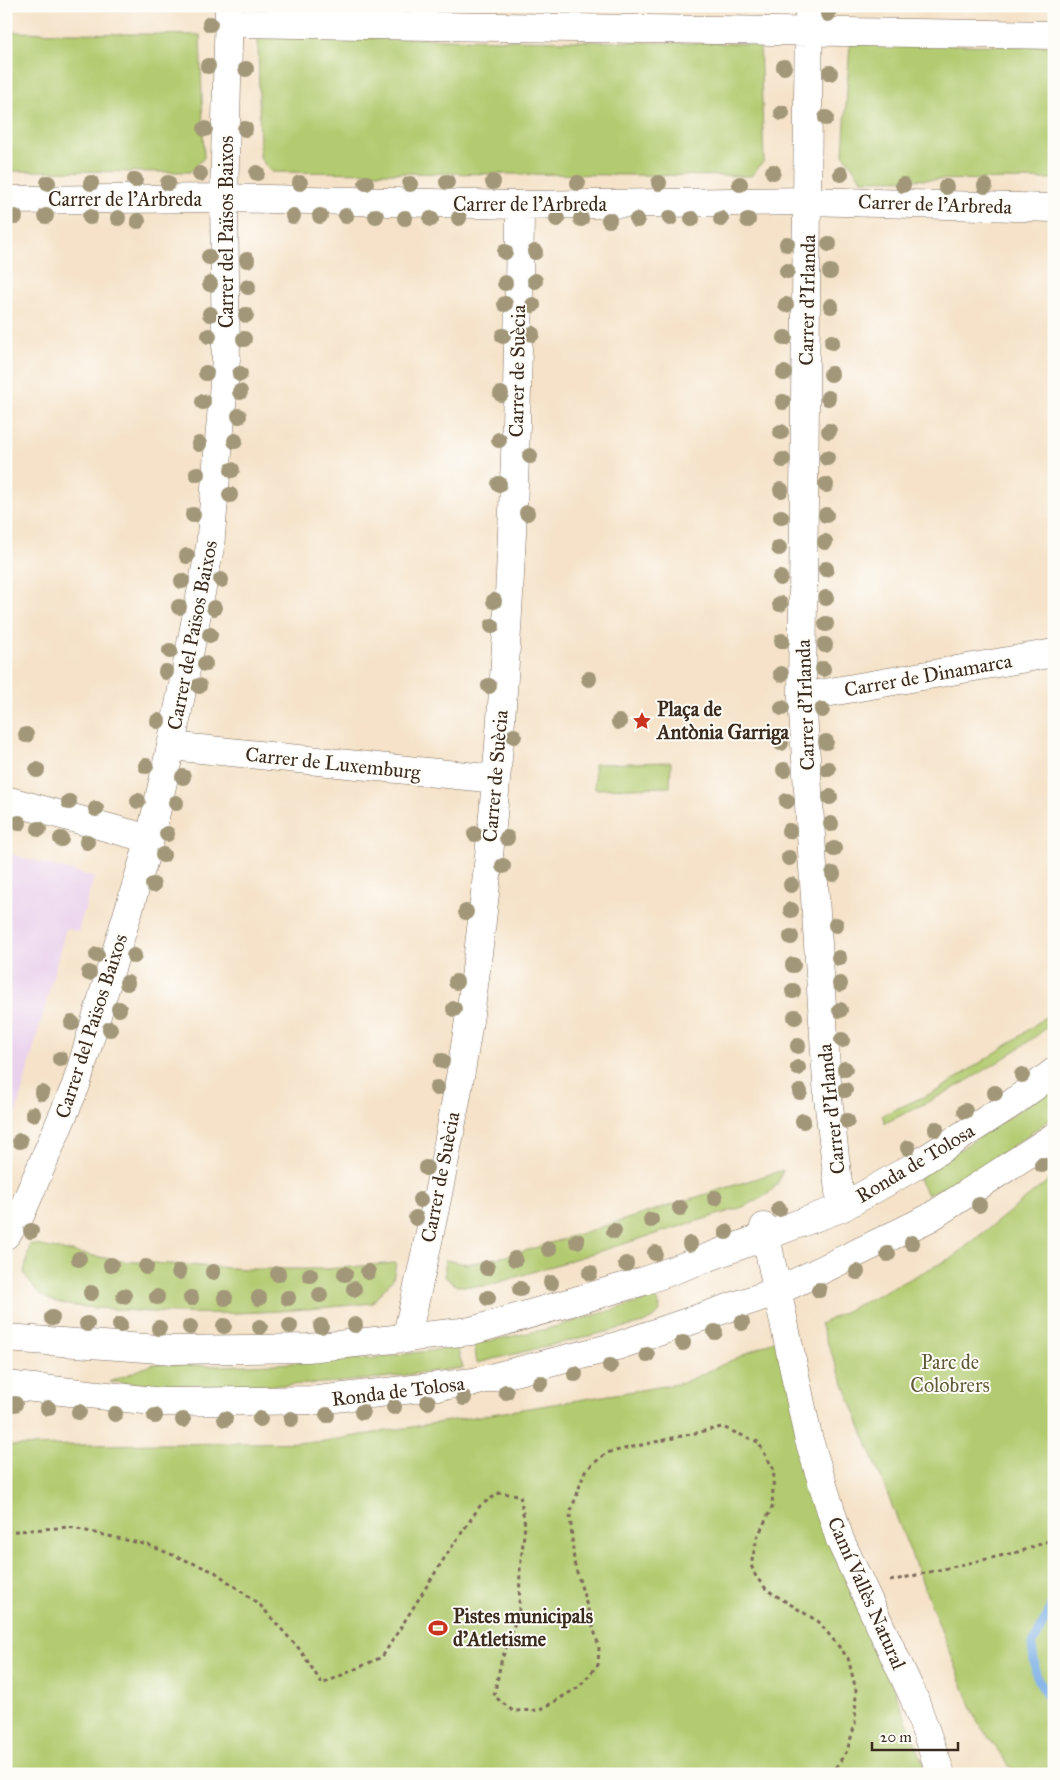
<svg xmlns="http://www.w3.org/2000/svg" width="1060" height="1780" font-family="'IM FELL Great Primer',serif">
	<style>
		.built { fill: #ead1ed }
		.green { fill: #b2cb70; stroke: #767a47 }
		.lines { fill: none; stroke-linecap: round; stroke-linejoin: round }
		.stream { stroke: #78ade6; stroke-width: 9 }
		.street-casing { stroke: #7c6a5a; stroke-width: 29 }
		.path { stroke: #7c6a5a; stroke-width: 3; stroke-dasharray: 4 4; stroke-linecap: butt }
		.street { stroke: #fff; stroke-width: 28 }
		.tree { fill: #a29778 }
		.labels { text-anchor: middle; stroke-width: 4; stroke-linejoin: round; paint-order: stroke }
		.street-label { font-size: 20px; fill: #3b2a1e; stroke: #fdfcf7 }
		.poi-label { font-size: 20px; font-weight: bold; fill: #3b2a1e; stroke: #fdfcf7; text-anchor: start }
		.park-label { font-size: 20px; fill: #5f5a37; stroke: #fdfcf7 }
	</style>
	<rect width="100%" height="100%" fill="#fdfcf7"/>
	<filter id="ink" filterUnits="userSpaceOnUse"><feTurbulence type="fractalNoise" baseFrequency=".02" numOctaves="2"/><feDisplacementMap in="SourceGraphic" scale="10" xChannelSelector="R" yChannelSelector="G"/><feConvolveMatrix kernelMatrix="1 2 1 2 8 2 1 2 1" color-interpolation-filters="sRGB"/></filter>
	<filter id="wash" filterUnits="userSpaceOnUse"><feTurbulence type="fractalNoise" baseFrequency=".0096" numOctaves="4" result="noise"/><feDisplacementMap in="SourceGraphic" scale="20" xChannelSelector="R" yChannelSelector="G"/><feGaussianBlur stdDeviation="1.12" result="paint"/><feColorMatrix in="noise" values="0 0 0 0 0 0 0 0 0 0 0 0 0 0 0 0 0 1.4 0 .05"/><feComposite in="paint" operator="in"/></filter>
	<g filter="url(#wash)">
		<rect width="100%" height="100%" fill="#f5e2c8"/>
		<path class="built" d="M6,853L94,877L78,932L66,928L6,1151Z"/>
		<path class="green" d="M6,32L200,35L204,158L190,172L6,171Z
			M258,36L760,44L764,161L751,176L271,172L260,158Z
			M850,44L1054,46V179L862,180L843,154Z
			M671,762L670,787L595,789L594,764Z
			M1054,1010V1022C1002,1064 944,1095 885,1123L882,1115L939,1090L1019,1037Z
			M1054,1087V1117L974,1173L927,1195L918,1177Z
			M783,1170C776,1194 763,1197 743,1207L487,1286H457L445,1277V1260L468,1264L515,1254Z
			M1054,1176V1774H1015L978,1723L820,1324L953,1257Z
			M30,1244L121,1261L248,1269H327L396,1263L393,1279L372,1303C286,1312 199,1318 114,1309C93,1308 69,1307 50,1300C38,1296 30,1282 24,1273Z
			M654,1298L658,1302L660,1311L655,1317L643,1323L477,1363L474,1344L547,1329Z
			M786,1335L811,1483L928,1774H6V1446L319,1442L683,1383Z
			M457,1347L463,1368C432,1371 402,1376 372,1379C285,1388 197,1388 110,1382L153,1364L216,1366L274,1364L375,1358Z"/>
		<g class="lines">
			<path class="stream" d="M1054,1602L1032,1646L1036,1674L1054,1712"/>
		</g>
	</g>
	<g filter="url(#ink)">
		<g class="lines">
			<g class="street-casing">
				<path id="street" d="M809,6L802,697L828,1098L841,1208
					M230,23L1054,35
					M6,200L224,198L520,205L808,201L1054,208
					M802,697L1054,653
					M171,746L496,779
					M6,800L150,839
					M764,1227L808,1437L840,1540L914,1698L941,1774
					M6,1235L20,1216L76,1085L150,839L171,746L210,547L226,359L224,198L229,6
					M6,1338L173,1350L308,1348L471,1331L644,1281L841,1208L913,1167L1011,1104L1054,1072
					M406,1339C434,1220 459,1100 475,978C508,722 518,463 520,205
					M6,1385L163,1402L318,1400L474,1382L617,1346L778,1291L929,1218L1054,1137"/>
			</g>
			<path class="path" d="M6,1532L69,1527L148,1545L215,1572L260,1605L301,1651L322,1684L382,1657L447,1554L480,1506L499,1493L520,1495L525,1525L520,1570L519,1611L501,1662L494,1696L513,1711L540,1710L579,1687L598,1665L599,1647L574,1562L570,1514L585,1471L606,1453L722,1427L758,1442L774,1470L772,1507L757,1538L751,1565L756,1577L767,1590L819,1622L848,1658L856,1690L855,1724L847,1751L831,1774
				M890,1581L1022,1551L1054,1539"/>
			<use href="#street" class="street"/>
		</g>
		<g class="tree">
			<circle cx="828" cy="14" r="8"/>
			<circle cx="210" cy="24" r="8"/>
			<circle cx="208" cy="66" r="8"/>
			<circle cx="784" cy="67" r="8"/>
			<circle cx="246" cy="69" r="8"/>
			<circle cx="830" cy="73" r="8"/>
			<circle cx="782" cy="113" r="8"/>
			<circle cx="826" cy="118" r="8"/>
			<circle cx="205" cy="129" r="8"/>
			<circle cx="245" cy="129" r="8"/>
			<circle cx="773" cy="172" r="8"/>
			<circle cx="257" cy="173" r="8"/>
			<circle cx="200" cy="174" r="8"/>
			<circle cx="841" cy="174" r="8"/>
			<circle cx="135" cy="180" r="8"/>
			<circle cx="447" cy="182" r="8"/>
			<circle cx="493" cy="182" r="8"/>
			<circle cx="48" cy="183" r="8"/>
			<circle cx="91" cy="183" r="8"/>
			<circle cx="168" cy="183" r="8"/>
			<circle cx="300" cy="183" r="8"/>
			<circle cx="366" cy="183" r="8"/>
			<circle cx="578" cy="183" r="8"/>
			<circle cx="659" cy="183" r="8"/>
			<circle cx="410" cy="184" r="8"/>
			<circle cx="740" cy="184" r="8"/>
			<circle cx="903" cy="185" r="8"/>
			<circle cx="985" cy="186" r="8"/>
			<circle cx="946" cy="187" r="8"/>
			<circle cx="46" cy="216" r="8"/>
			<circle cx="293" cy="216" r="8"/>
			<circle cx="320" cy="216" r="8"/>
			<circle cx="346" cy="216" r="8"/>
			<circle cx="376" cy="216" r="8"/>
			<circle cx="15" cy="217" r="8"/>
			<circle cx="90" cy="217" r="8"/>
			<circle cx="118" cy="218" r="8"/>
			<circle cx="405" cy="218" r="8"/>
			<circle cx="459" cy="218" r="8"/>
			<circle cx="670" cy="218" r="8"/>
			<circle cx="431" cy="219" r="8"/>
			<circle cx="557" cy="219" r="8"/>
			<circle cx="581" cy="219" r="8"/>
			<circle cx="692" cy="219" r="8"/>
			<circle cx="721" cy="219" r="8"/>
			<circle cx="609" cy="220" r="8"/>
			<circle cx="637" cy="220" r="8"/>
			<circle cx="748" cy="220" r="8"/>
			<circle cx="138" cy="221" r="8"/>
			<circle cx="787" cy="244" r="8"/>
			<circle cx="829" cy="244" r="8"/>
			<circle cx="505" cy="252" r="8"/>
			<circle cx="535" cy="252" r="8"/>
			<circle cx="209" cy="257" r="8"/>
			<circle cx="247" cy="260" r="8"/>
			<circle cx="787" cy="271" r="8"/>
			<circle cx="830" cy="272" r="8"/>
			<circle cx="535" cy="281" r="8"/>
			<circle cx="505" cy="283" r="8"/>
			<circle cx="210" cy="284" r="8"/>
			<circle cx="248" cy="287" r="8"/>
			<circle cx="505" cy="304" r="8"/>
			<circle cx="533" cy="305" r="8"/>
			<circle cx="786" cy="305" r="8"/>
			<circle cx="831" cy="306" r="8"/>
			<circle cx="210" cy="314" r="8"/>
			<circle cx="246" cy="315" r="8"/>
			<circle cx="532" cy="334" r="8"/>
			<circle cx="209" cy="336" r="8"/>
			<circle cx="503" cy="336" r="8"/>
			<circle cx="785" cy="338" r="8"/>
			<circle cx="244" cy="339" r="8"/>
			<circle cx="832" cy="342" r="8"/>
			<circle cx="206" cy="373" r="8"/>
			<circle cx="784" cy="373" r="8"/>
			<circle cx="240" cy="374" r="8"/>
			<circle cx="831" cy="374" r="8"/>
			<circle cx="240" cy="392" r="8"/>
			<circle cx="501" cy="394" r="8"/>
			<circle cx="828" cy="398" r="8"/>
			<circle cx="203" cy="402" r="8"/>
			<circle cx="783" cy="402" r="8"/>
			<circle cx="239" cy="416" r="8"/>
			<circle cx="829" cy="431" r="8"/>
			<circle cx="781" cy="432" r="8"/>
			<circle cx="499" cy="440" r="8"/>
			<circle cx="235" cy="441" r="8"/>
			<circle cx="199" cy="444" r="8"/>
			<circle cx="530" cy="456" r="8"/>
			<circle cx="827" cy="458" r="8"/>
			<circle cx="783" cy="460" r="8"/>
			<circle cx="232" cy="470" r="8"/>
			<circle cx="197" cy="474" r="8"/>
			<circle cx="499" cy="484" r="8"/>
			<circle cx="826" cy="485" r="8"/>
			<circle cx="781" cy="490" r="8"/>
			<circle cx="230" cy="495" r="8"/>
			<circle cx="527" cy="513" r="8"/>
			<circle cx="193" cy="515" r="8"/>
			<circle cx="826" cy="515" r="8"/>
			<circle cx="781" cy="517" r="8"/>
			<circle cx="825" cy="542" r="8"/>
			<circle cx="779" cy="548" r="8"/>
			<circle cx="187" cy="556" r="8"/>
			<circle cx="826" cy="569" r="8"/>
			<circle cx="780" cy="578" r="8"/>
			<circle cx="221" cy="580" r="8"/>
			<circle cx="182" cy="581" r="8"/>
			<circle cx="826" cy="598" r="8"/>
			<circle cx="494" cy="601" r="8"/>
			<circle cx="780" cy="604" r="8"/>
			<circle cx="179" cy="607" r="8"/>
			<circle cx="214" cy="608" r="8"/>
			<circle cx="826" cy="624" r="8"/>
			<circle cx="492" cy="626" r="8"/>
			<circle cx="210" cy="635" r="8"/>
			<circle cx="782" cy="641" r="8"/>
			<circle cx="825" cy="645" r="8"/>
			<circle cx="170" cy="651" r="8"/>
			<circle cx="205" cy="664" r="8"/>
			<circle cx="823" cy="669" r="8"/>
			<circle cx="166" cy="672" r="8"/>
			<circle cx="781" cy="674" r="8"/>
			<circle cx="589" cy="679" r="8"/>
			<circle cx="199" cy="686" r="8"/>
			<circle cx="489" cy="686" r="8"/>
			<circle cx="782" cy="708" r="8"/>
			<circle cx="822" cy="710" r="8"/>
			<circle cx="158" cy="721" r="8"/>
			<circle cx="619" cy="722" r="8"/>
			<circle cx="26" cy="735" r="8"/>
			<circle cx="514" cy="736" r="8"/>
			<circle cx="826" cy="742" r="8"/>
			<circle cx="781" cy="743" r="8"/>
			<circle cx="146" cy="766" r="8"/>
			<circle cx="828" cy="769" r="8"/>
			<circle cx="37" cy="770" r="8"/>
			<circle cx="784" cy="770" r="8"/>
			<circle cx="183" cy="777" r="8"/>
			<circle cx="830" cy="797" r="8"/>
			<circle cx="138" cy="801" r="8"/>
			<circle cx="787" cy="801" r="8"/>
			<circle cx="69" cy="802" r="8"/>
			<circle cx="176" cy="803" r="8"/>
			<circle cx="96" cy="809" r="8"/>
			<circle cx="19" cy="823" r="8"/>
			<circle cx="831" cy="824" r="8"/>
			<circle cx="39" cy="829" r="8"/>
			<circle cx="789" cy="831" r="8"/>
			<circle cx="167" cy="834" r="8"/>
			<circle cx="475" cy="834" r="8"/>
			<circle cx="507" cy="838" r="8"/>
			<circle cx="61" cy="839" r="8"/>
			<circle cx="87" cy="842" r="8"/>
			<circle cx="834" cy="849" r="8"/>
			<circle cx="163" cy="855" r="8"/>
			<circle cx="789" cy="858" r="8"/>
			<circle cx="503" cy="866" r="8"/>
			<circle cx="833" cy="874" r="8"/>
			<circle cx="153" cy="885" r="8"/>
			<circle cx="791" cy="885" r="8"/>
			<circle cx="791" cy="910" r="8"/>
			<circle cx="466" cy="912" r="8"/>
			<circle cx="836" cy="925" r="8"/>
			<circle cx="791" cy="937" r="8"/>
			<circle cx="97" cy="955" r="8"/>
			<circle cx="134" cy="956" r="8"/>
			<circle cx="839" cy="958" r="8"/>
			<circle cx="793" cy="965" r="8"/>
			<circle cx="89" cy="973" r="8"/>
			<circle cx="456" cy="982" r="8"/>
			<circle cx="127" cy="983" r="8"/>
			<circle cx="840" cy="984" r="8"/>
			<circle cx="793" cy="991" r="8"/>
			<circle cx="119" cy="1009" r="8"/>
			<circle cx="454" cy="1009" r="8"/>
			<circle cx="840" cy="1010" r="8"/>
			<circle cx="795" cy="1017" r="8"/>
			<circle cx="72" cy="1023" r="8"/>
			<circle cx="110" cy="1029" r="8"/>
			<circle cx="842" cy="1040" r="8"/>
			<circle cx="798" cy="1046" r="8"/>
			<circle cx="60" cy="1059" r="8"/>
			<circle cx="442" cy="1061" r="8"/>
			<circle cx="798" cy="1068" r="8"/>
			<circle cx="845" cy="1069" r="8"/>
			<circle cx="1022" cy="1075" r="8"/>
			<circle cx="437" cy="1088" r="8"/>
			<circle cx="845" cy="1090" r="8"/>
			<circle cx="800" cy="1092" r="8"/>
			<circle cx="42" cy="1093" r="8"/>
			<circle cx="995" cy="1093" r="8"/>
			<circle cx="965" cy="1111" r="8"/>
			<circle cx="33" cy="1114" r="8"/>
			<circle cx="803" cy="1121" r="8"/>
			<circle cx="847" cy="1121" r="8"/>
			<circle cx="936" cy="1129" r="8"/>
			<circle cx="20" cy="1141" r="8"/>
			<circle cx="908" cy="1148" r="8"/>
			<circle cx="1042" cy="1165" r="8"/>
			<circle cx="426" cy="1168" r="8"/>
			<circle cx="715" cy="1198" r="8"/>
			<circle cx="420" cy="1200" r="8"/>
			<circle cx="979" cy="1205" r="8"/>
			<circle cx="680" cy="1208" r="8"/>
			<circle cx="779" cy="1209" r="8"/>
			<circle cx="416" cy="1218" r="8"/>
			<circle cx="651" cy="1220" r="8"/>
			<circle cx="31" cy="1231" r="8"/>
			<circle cx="614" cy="1231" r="8"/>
			<circle cx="726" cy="1232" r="8"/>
			<circle cx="577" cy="1241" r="8"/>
			<circle cx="912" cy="1243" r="8"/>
			<circle cx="690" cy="1244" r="8"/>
			<circle cx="549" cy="1249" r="8"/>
			<circle cx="655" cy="1253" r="8"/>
			<circle cx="888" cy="1254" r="8"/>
			<circle cx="79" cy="1259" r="8"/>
			<circle cx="515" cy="1259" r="8"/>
			<circle cx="626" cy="1264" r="8"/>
			<circle cx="111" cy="1265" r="8"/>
			<circle cx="146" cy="1267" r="8"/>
			<circle cx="487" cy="1268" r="8"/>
			<circle cx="179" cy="1272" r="8"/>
			<circle cx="213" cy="1272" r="8"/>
			<circle cx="368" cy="1272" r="8"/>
			<circle cx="857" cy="1272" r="8"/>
			<circle cx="590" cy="1273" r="8"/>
			<circle cx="278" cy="1274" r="8"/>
			<circle cx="345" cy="1274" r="8"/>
			<circle cx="310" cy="1275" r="8"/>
			<circle cx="551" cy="1283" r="8"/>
			<circle cx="354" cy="1289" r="8"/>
			<circle cx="520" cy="1289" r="8"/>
			<circle cx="819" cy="1290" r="8"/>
			<circle cx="91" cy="1293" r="8"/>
			<circle cx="320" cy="1295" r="8"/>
			<circle cx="124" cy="1296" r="8"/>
			<circle cx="157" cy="1297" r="8"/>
			<circle cx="191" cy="1298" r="8"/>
			<circle cx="225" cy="1298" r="8"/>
			<circle cx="259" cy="1298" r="8"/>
			<circle cx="288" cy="1298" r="8"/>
			<circle cx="488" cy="1298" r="8"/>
			<circle cx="52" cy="1318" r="8"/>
			<circle cx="742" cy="1323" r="8"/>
			<circle cx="87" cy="1324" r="8"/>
			<circle cx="120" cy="1325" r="8"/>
			<circle cx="355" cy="1325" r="8"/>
			<circle cx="224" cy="1326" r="8"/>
			<circle cx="290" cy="1326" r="8"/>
			<circle cx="321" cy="1326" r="8"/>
			<circle cx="190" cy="1327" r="8"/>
			<circle cx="260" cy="1327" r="8"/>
			<circle cx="159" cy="1328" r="8"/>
			<circle cx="715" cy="1332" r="8"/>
			<circle cx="683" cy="1343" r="8"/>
			<circle cx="647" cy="1355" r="8"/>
			<circle cx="610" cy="1366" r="8"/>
			<circle cx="575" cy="1374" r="8"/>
			<circle cx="540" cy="1383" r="8"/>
			<circle cx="506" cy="1392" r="8"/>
			<circle cx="464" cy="1398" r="8"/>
			<circle cx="428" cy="1402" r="8"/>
			<circle cx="15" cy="1404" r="8"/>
			<circle cx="394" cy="1407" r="8"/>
			<circle cx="48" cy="1408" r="8"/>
			<circle cx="79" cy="1412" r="8"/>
			<circle cx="362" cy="1412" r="8"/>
			<circle cx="115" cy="1414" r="8"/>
			<circle cx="327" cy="1415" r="8"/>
			<circle cx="155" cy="1416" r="8"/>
			<circle cx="225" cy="1419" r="8"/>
			<circle cx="260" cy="1419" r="8"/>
			<circle cx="291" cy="1419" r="8"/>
			<circle cx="183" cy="1420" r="8"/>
		</g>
	</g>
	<defs>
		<g id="sight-bare" transform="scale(1.5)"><path d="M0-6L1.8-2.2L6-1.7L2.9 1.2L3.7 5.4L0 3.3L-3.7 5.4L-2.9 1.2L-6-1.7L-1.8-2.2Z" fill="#c8321e" stroke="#fdfcf7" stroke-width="2.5" paint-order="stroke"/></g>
		<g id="stadium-bare" transform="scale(1.5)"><path d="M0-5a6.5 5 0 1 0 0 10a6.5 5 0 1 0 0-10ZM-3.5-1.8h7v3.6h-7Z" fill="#c8321e" stroke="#fdfcf7" stroke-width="2.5" paint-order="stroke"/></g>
	</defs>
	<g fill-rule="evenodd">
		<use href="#sight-bare" x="642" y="721"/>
		<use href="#stadium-bare" x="438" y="1628"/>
	</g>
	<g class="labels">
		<g class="street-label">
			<text x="125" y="206">Carrer de l'Arbreda</text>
			<text x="530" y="211">Carrer de l'Arbreda</text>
			<text transform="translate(935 204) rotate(2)" y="7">Carrer de l'Arbreda</text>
			<text transform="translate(226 232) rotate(-90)" y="7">Carrer del Països Baixos</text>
			<text transform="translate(807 300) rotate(-89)" y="7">Carrer d'Irlanda</text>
			<text transform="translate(517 371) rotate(-89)" y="7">Carrer de Suècia</text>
			<text transform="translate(192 635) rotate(-79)" y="7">Carrer del Països Baixos</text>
			<text transform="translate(928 675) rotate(-10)" y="7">Carrer de Dinamarca</text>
			<text transform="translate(805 705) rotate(-92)" y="7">Carrer d'Irlanda</text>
			<text transform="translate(333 763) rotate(6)" y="7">Carrer de Luxemburg</text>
			<text transform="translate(495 776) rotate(-85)" y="7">Carrer de Suècia</text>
			<text transform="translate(91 1026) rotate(-72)" y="7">Carrer del Països Baixos</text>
			<text transform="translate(831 1109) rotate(-96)" y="7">Carrer d'Irlanda</text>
			<text transform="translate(915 1163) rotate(-31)" y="7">Ronda de Tolosa</text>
			<text transform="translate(440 1177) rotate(-79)" y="7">Carrer de Suècia</text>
			<text transform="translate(398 1391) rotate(-7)" y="7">Ronda de Tolosa</text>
			<text transform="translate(867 1593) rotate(66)" y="7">Camí Vallès Natural</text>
		</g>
		<g class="poi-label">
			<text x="657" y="716">Plaça de<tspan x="657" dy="23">Antònia Garriga</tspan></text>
			<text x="453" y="1623">Pistes municipals<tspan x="453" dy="23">d'Atletisme</tspan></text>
		</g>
		<g class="park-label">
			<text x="950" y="1369">Parc de<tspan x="950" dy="23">Colobrers</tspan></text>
		</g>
	</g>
	<rect width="1060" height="1780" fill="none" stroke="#fdfcf7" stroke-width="25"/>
	<path d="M872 1742v8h86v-8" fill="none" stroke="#3b2a1e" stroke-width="2.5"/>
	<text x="880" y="1742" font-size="15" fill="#3b2a1e" stroke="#fdfcf7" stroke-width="4" paint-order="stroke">20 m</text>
</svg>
